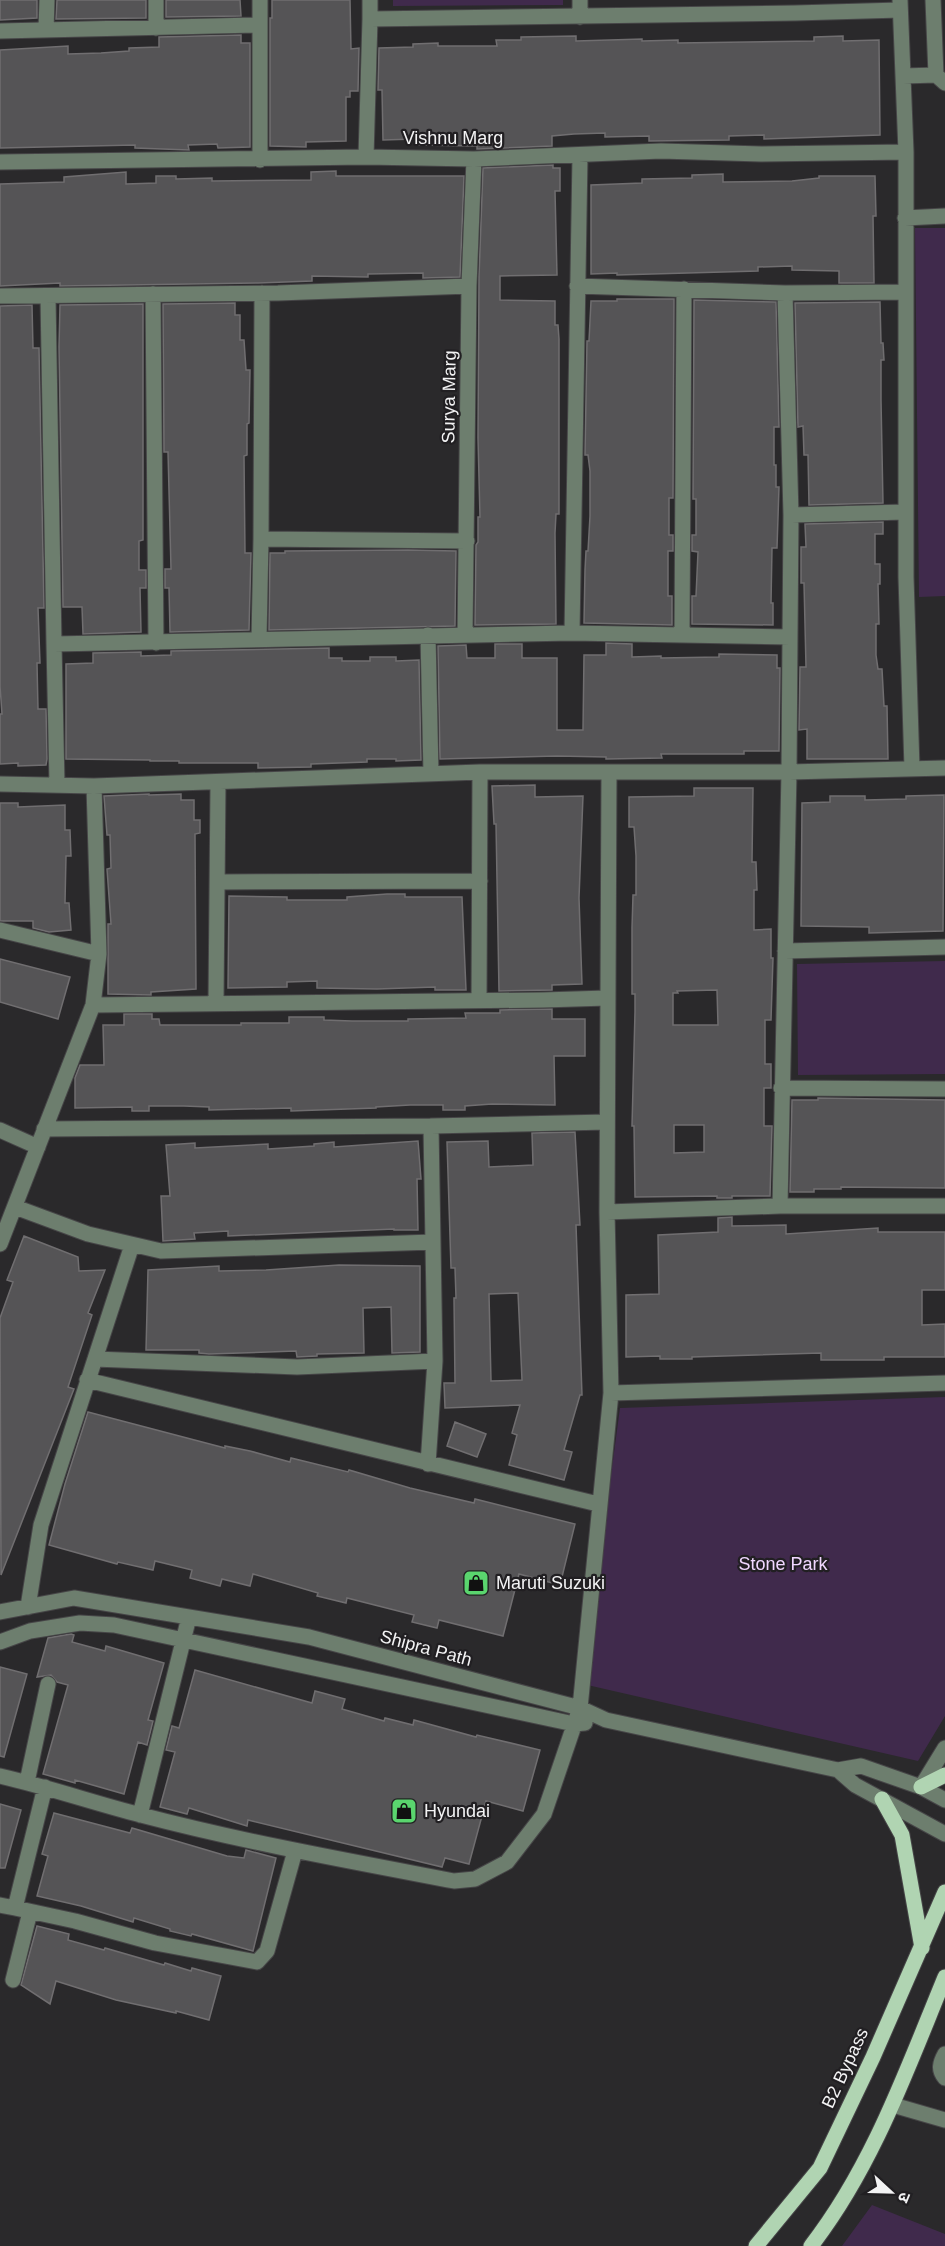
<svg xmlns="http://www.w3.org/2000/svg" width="945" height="2246" font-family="Helvetica,'Noto Sans Devanagari',sans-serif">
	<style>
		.green { fill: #402a4c }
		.building { fill: #555456; stroke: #706e70; stroke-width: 1.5; fill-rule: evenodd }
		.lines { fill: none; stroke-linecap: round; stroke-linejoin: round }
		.minor-casing { stroke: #464547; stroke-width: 17 }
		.major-casing { stroke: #464547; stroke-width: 17 }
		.minor { stroke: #6d7e6e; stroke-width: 15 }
		.major { stroke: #b0d4b2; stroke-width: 15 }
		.labels { text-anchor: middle; stroke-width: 4.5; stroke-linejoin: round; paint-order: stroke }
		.street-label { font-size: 18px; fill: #f3f3f4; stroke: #211f22 }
		.park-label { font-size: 18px; fill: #f0d7ff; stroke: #211f22 }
		.poi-label { font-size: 18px; fill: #f3f3f4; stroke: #211f22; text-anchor: start }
	</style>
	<rect width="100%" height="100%" fill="#2a292b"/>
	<path class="green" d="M393,0H563V5L393,6Z
		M915,228H945V596L919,597Z
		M945,961V1074L798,1075L797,964Z
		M945,1397V1716L918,1761L583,1684L620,1408Z
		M872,2205L945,2234V2246H842Z"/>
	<path class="building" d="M0,0H37V18L0,20Z
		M57,0H146V18L56,19Z
		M166,0H240L241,16L166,17Z
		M272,0H350L351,49L359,48L358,91H350V97H346V141L306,142V147L270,146V18H272Z
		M241,35V43H250V147L218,148L217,144L188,145L189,150L135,148V145L0,148V50L68,46V54L101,53L129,51V48L159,47V37Z
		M576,36V41L642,39V41L678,40V43L814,41V37L843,36V41L879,40L880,135L764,139V135L729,136V140L649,141V136L605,137V133L574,134L552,136V146L477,149V146L415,145V139L383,140L382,90H378L379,48L413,47V44L438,43V46H497L496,40H521V37Z
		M553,165V168H560V191H555L557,275L500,276V300L555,301V325H558L559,339V514H556L555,533L556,624L475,625L476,545L478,542V517H480L478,438L479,277L483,168Z
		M336,171V176H464L460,277L423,278V273L368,274V277L312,276V281L258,283L60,286V283L0,286V184L64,182V177L126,172V184L156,183V176H176V179L212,178V181L311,180V172Z
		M723,174V182L792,181L819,178V176H875L876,216H873L874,283H839V271L792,270V266L758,267V271L617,275V273L591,274V185L642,183V179L692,178V175Z
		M617,299H674L673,498H669V535H673V551H668V596H672V625L584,623L585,570L586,551H588L590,516V471L588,455H585L587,341H589L591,301H617Z
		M694,300L776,302L779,427H774V465H776V487H779L777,548H772L771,603H773V625L692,624V596H696L698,552L692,551V535H696V499H693Z
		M880,302L881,343H883L884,360H881V400L883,503L809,505L808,455H804L803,426L798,427L795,303Z
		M235,303V315H240V340H244L246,370H250L249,423L247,424V455L244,456L245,553H251L249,630L170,632L169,588H165V569H171L168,452H164L163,304Z
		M143,304V540L139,541V570H146V588H140L141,632L83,634L82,607H63L59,347L60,305Z
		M32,305L33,348H39L44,608H38L40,663H37L38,709H46L47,759L46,765L18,766V763L0,764V714H2L0,686V306Z
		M883,522V534H875V564H880V584H878L879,624H876V655L878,669H882L884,706H887L888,759H807V729L799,730L800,667H806L804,583H801V547H806L805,524Z
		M408,550L456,551L455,626L269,630L270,553H285V551Z
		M606,643L632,644V657L661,656V658L719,657V654L777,655V668H780L779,751H744V754H661L662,758L606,759V757L557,756L440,759L438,646L466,645L467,658H495V644H522V658H557V730H583L584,655H606Z
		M329,648V658H342V661H370V657H396V661L419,660L421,760L396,761V759H367V762L311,764V767L258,768V763H179V761H150V760L66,759V664L93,663V653L141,652V656L171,655V651Z
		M535,785V797L583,796L579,898L582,984L552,985V990L499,991L496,824H494L492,786Z
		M694,788H753L752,862H756L757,890H754V930L771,929V958H773L771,1020H765V1064H771V1088H764V1126H772L770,1196H732V1198H717V1196L635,1197L634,1126H632L635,1012V994H632V928L633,895H636V856L634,827H629V797L694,796ZM717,990L718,1025H673V993H678L677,991ZM674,1125H704V1152L674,1153Z
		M149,794V795L181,794V800H194V820H200V833L195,834L196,989L151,992V995L108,994V924H111L107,869L111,868L110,835H107L104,796Z
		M944,795L943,931L869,933V927L801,926L802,803L830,802V796H865V800L906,799V796Z
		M0,803H18V807L65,805V830H70L71,856H66L65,903H69L71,930L49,932L33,928V921H0Z
		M387,894H405V897H462L466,990H435V987L377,989L317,988V981L287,982V987L228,988L229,896L287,897V900H347V897Z
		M0,959L70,977L58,1019L0,1002Z
		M552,1009V1019H585V1056H554L555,1105L492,1104L465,1106V1110H443V1105H410L376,1107V1108L291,1111V1108L209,1110V1107L184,1106H149V1111H132V1107L75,1108V1078L80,1065H104L103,1025H124V1014H152V1019H159L160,1025H241V1023H289V1017H324V1020L352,1021H408V1019L466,1018L465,1013H500V1010Z
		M818,1098L945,1100V1188L841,1187V1189H814V1192H790L792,1100H818Z
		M575,1132L580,1225H576L582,1395H580L564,1450L572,1452L564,1480L509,1465L517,1435L512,1433L520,1405L445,1408L444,1383H455L454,1298H456L455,1268H451L447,1142L488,1141L489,1167L533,1165L532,1133ZM518,1293L522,1380L491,1381L489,1294Z
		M418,1141L421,1179H417L418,1230H394V1229L228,1236V1231L194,1233L195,1239L163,1241L161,1196H170L166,1145L195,1143V1148L268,1144V1149L314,1146V1144L334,1142V1147Z
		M732,1217V1226L786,1225V1234L878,1228V1232H945V1290H922V1325L945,1324V1357H884V1360H821V1353L692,1357V1359H660V1356L626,1357V1295L659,1294L658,1235L718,1232V1218Z
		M24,1236L78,1257L79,1271L105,1270L88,1313L92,1315L68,1387L74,1389L1,1575L0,1318L13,1282L7,1280Z
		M339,1265L420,1266V1352L392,1353L391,1307L363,1308L364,1353L317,1354V1356L297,1357L296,1351L209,1354L199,1353V1350H146L148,1270L219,1266V1271L266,1270Z
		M88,1412L225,1448V1446L250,1451L290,1462L291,1458L348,1472L349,1470L410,1488L474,1503L475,1499L575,1524L560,1585L519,1574L503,1636L439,1620L437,1628L412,1622L414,1615L347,1598L346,1603L317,1596L318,1593L253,1574L250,1586L222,1579L220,1586L190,1578L192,1570L155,1561L153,1570L118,1562L117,1564L49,1545L65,1484Z
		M455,1422L486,1434L477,1457L447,1446Z
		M71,1634L74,1635L72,1642L105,1651L106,1646L164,1663L148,1720L153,1721L147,1745L138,1742L124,1794L75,1780V1783L43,1774L68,1685L57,1682L51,1675L37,1677L48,1638Z
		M0,1667L27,1674L4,1757L0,1756Z
		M195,1670L312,1703L315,1691L345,1699L342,1709L384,1721L385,1718L413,1725L414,1720L476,1737L477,1735L540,1750L523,1811L486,1801L469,1864L445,1858L442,1867L248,1820L247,1826L189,1808L187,1814L160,1807L175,1752L166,1750L172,1726L179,1728Z
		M0,1804L21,1810L5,1868H0Z
		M54,1813L130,1833L132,1828L227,1856L244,1858L246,1850L276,1858L253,1951L192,1934L191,1936L170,1931V1929L134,1918L133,1922L81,1906L37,1896L48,1856L42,1854Z
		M37,1926L69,1934L68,1940L104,1950L105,1948L164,1965L165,1963L191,1971L192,1968L221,1976L209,2020L176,2011V2013L116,2000L56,1981L50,2004L21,1985Z"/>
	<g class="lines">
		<g class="minor-casing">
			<path id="minor" d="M156,0V28
				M260,0V160
				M370,0V19
				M580,0V17
				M900,0L906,152V577L912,768
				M933,0L936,75L945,83
				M46,30L47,0
				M0,31L260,25
				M903,76L936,75
				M366,157L370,19L795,13L900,10
				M0,162L366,157L474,159L661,151L761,154L906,152
				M905,218L945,216
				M577,286L785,293L905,292
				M262,293L261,539L467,541
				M785,293L791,515L790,637
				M153,294L156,643
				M0,296L278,293L469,286
				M48,297L54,644
				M791,515L905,512
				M572,633L580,156
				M682,634L684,289
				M428,635L431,774
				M465,635L469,286L474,159
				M259,639L261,539
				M0,784L94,786L480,772H789L945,768
				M57,784L54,644L572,633L790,637L789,772L780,1206
				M218,882L480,881
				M0,930L99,954
				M785,951L945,947
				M479,1001L480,772
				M216,1002L218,783
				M93,1005L543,1000L607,998
				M781,1088L945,1089
				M44,1129L431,1126L607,1122
				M0,1130L38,1147
				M15,1207L88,1234L161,1251L433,1242
				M607,1212L780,1206H945
				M0,1244L93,1005L99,954L94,786
				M95,1359L297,1367L435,1361
				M87,1380L598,1504
				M611,1393L945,1383
				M428,1464L435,1361L431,1126
				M28,1607L41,1525L132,1245
				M0,1612L74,1598L309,1637L580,1708L606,1720L838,1770L861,1766L921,1787L945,1800
				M0,1642L30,1631L80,1623L114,1625L574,1724L585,1723
				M838,1770L855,1785L945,1834
				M0,1776C48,1787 94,1803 141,1815C244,1842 349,1861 454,1881L475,1879L507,1862L544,1814L580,1708L611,1393L607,1212L609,772
				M27,1782L48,1684
				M45,1787L15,1908L75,1921L155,1943L257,1962L267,1951L295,1851
				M921,1787L945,1748
				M140,1815L189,1617
				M0,1905L15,1908
				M13,1980L30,1912
				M945,2054C940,2063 938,2070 945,2078
				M893,2105L945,2120"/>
		</g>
		<g class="major-casing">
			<path id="major" d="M921,1787L945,1775
				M882,1799L902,1835L922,1948
				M756,2246L820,2168L873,2057L945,1892
				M811,2246C873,2166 907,2069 945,1977"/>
		</g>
		<use href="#minor" class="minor"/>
		<use href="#major" class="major"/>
	</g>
	<defs>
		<g id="shop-square" transform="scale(1.35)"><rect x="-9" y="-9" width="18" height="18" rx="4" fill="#5ad56e" stroke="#211f22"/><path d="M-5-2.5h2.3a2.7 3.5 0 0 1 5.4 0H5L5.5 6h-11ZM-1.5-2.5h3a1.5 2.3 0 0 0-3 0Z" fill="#111"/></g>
	</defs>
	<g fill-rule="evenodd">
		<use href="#shop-square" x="476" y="1583"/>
		<use href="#shop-square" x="404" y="1811"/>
	</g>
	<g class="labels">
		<g class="street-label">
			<text x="453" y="144">Vishnu Marg</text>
			<text transform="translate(449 397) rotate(-89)" y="6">Surya Marg</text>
			<text transform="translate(426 1648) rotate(15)" y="6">Shipra Path</text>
			<text transform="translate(845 2068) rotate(-65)" y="6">B2 Bypass</text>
		</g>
		<g class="park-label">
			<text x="783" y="1570">Stone Park</text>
		</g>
		<g class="poi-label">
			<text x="496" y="1589">Maruti Suzuki</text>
			<text x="424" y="1817">Hyundai</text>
		</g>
	</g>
	<g transform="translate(891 2192) rotate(112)" stroke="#211f22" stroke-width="4.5" paint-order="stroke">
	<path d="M0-4.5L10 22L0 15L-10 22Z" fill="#f3f3f4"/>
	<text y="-9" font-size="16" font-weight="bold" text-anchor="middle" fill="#f3f3f4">उ</text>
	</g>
</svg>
